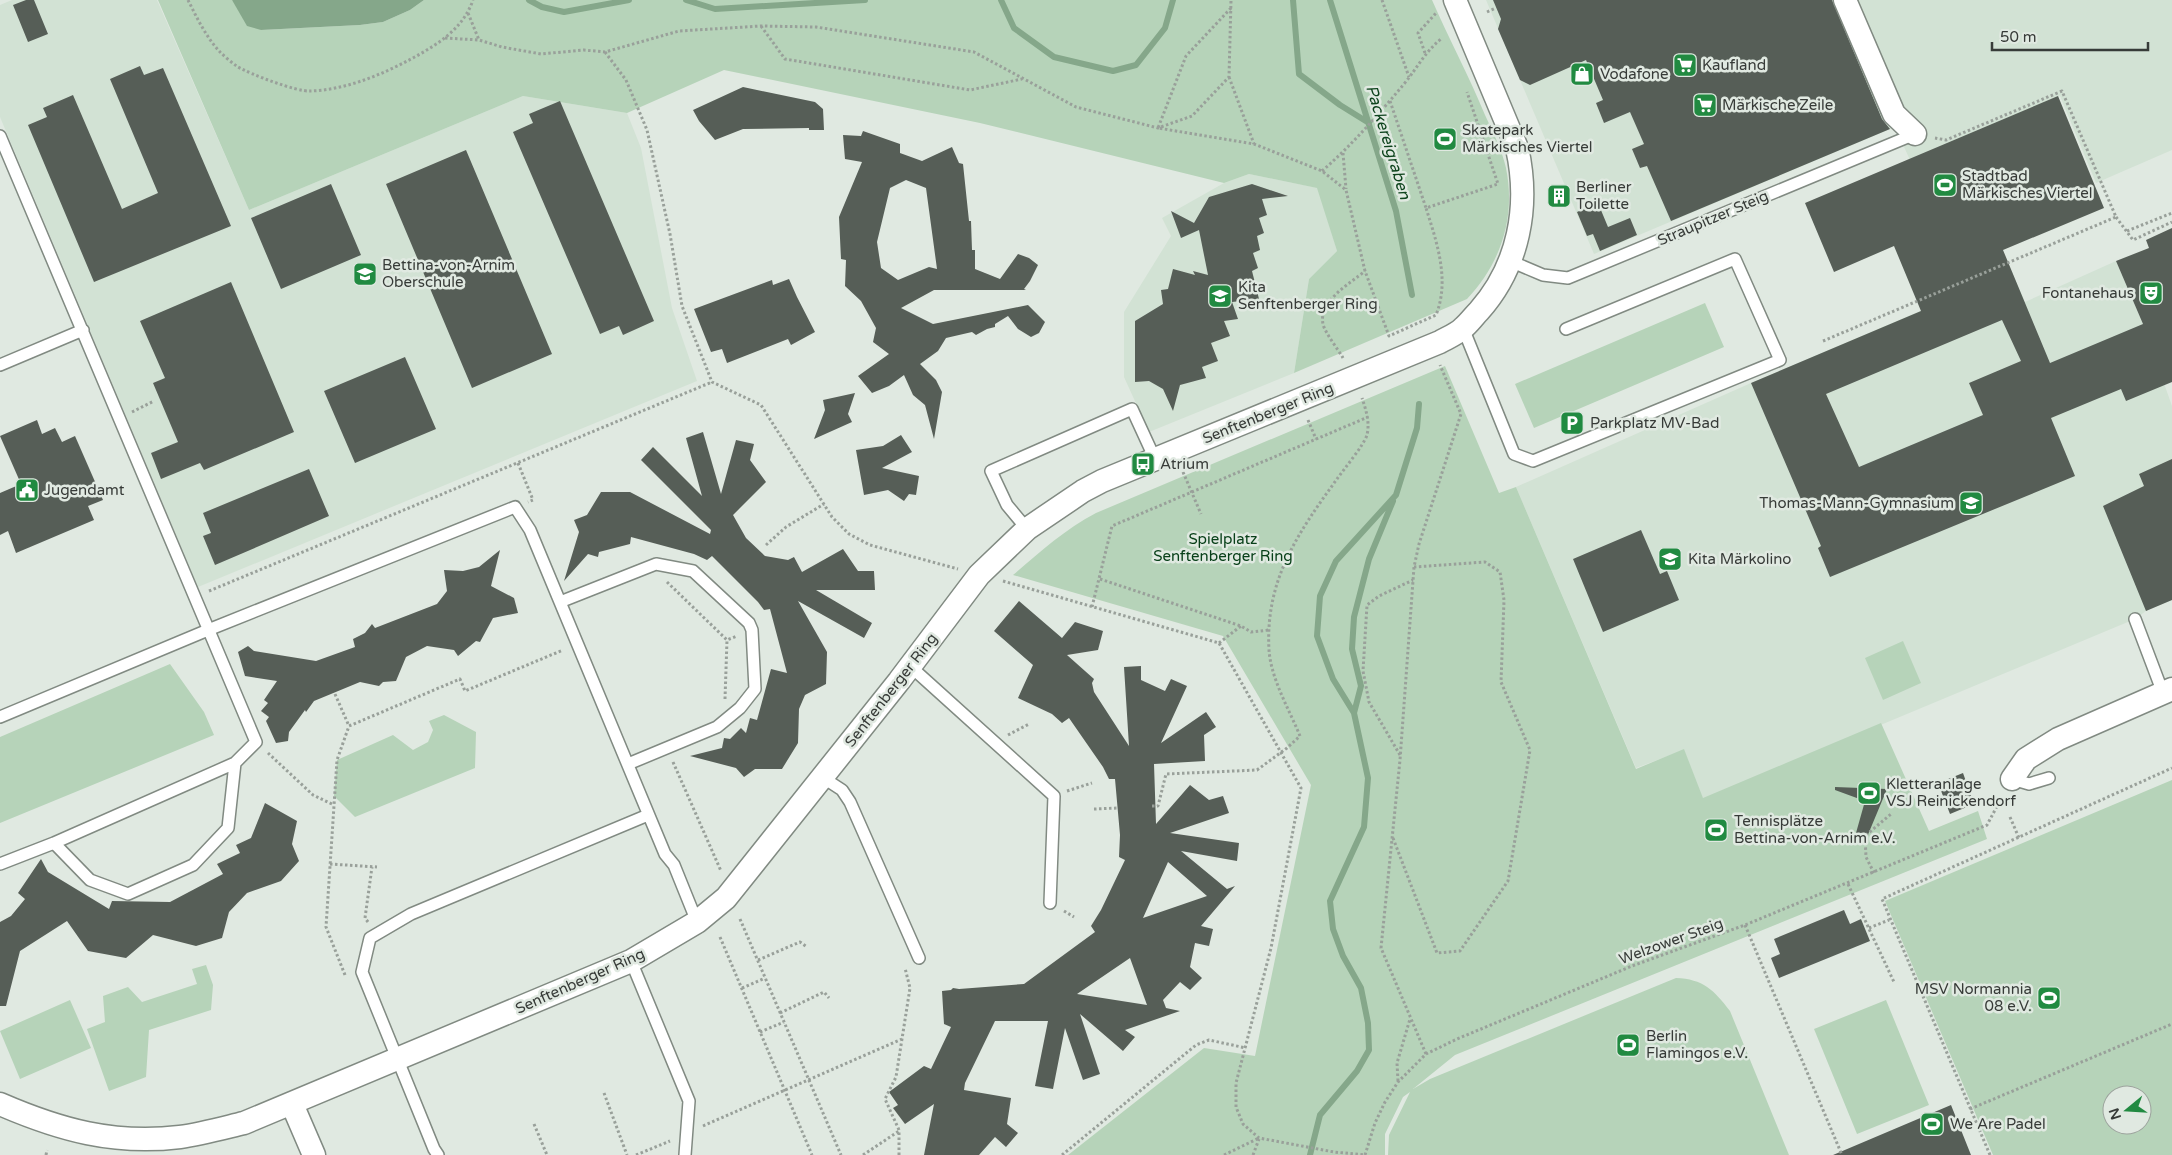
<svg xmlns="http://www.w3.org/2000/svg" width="2172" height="1155" font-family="'Varela Round',sans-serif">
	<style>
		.built { fill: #d2e2d4 }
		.green { fill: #b6d3b9; fill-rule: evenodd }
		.water { fill: #85a78a }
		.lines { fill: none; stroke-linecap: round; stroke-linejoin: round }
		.stream { stroke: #85a78a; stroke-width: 6 }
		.building { fill: #565e57; fill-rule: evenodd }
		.lane-casing { stroke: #818a82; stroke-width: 14 }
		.street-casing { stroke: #818a82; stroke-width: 25 }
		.path { stroke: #99a09a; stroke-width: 3; stroke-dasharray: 2.5 2.5; stroke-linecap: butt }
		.lane { stroke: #fff; stroke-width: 11 }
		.street { stroke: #fff; stroke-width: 22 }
		.labels { text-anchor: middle; stroke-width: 5; stroke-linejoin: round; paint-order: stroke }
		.poi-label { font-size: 15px; fill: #373b38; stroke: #e0e9e1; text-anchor: start }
		.street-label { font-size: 15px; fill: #373b38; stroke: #e0e9e1 }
		.park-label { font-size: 15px; fill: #084019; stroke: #e0e9e1 }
		.water-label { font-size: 16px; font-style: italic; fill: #0e441d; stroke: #e0e9e1 }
	</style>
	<rect width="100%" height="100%" fill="#e0e9e1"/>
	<path class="built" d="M12,0H157L249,210L523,96L627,113L641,148L672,308L697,381L198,587L0,117V5Z
		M1486,0H2172V150L2096,183L2060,96L1910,160L1895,127L1594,254Z
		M1249,174L1318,188L1337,251L1309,279L1294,373L1149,432L1124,377V312L1171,236L1162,218L1224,183Z
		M2116,261L2143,324L2172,406V600L2146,611L2135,619L1703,799L1684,750L1636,768L1516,487L1751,383L2012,272L2025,302Z"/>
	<path class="green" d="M158,0H232L261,30L360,25L383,22L410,10L424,0H1432C1449,39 1469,76 1485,115C1493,132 1502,150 1506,168C1516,217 1501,263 1467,299L1294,373L1309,279L1337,251L1317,188L1249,174L1224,183L980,123L724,70L627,113L523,96L249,210Z
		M1705,303L1724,347L1534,428L1515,384Z
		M1445,366L1499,493L1516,487L1636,769L1684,749L1703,798L1881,723L1929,831L1978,811L1987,839L1455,1055L1413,1089L1430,1079L1676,978C1703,979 1714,990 1730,1011L1789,1155H1388L1389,1135L1410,1092L1403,1097L1385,1134V1155H1068L1204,1048L1255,1056L1311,785L1223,636L1013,575C1040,552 1064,530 1096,513Z
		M1903,641L1921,683L1883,700L1865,658Z
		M170,664L204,712L214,735L0,823V737Z
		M444,715L476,732L475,768L355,817L334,796L337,760L393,735L413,750L428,742L433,730L429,721Z
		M2172,780V1155H1993L1885,901ZM2112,1095H2142V1125H2112Z
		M206,965L213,985L211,1010L149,1030L146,1077L109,1091L87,1029L105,1022L103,996L128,987L142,1002L197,984L192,969Z
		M70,1000L91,1048L20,1079L0,1031Z
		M1886,1000L1929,1105L1857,1134L1814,1029Z"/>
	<path class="water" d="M232,0H424L410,10L383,22L360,25L261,30L247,26Z"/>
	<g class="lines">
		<path class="stream" d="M529,0L542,7L564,12L629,0
			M686,0L715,9L865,0
			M1001,0L1014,28L1054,57L1113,71L1136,65L1165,28L1173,0
			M1293,0L1299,74L1340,105L1369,123
			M1330,0L1396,211L1412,295
			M1354,713L1361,686L1352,649L1354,617L1369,559L1393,501
			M1310,1155L1320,1115L1357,1071L1369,1050L1368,1023L1361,988L1343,956L1333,929L1330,901L1364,827L1368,778L1354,713L1333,679L1317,636L1320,596L1336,561L1396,495L1417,428L1419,404"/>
	</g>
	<path class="building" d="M26,0H34L48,34L28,42L13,5Z
		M1493,0H1832L1882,119L1890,129L1671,221L1647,166L1640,168L1632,149L1644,144L1630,112L1604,123L1596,103L1603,100L1586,60L1530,85L1520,80L1498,29L1501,19Z
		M140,66L144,75L163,68L231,226L94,282L28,125L47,117L43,108L73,95L122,209L158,193L110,79Z
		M743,87L815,102L823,109L824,130H809V128L743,129L715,140L699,121L693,110Z
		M2058,96L2104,208L2003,250L2050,363L2143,324L2116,261L2149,248L2146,240L2172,228V382L2126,401L2121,389L2051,418L2075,476L1830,577L1818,548L1821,546L1751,383L1921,311L1894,246L1834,272L1805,203ZM2002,320L2021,361L1969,383L1983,415L1859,467L1826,394Z
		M560,101L654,321L623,335L619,326L600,334L513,132L533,123L529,114Z
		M863,131L900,144V153L922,161L952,147L959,163L963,164L969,221H971L972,250H975V269L1000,279L1018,254L1029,258L1038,265L1030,281L1024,289L1026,290H934L901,308L933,324L1028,305L1045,322L1039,333L1031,337L1018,329L1008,316L995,324V327L987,329L976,335L972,332L946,338L938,351L920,364L936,380L942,392L934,439L925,405L913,395L904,375L889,386L872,393L858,376L889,354L873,342L876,328L861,301L845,286L846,260L841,259L839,217L862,162L845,159L843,135L861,136ZM906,180L926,188L937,269L929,267L898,280L881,268L877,242L890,188Z
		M466,150L552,354L472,388L386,184Z
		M331,184L361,255L281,289L251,218Z
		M1252,184L1288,196L1262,199L1267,215L1259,218L1264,233L1257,236L1260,250L1253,253L1258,268L1252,271L1259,299L1232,302L1238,319L1224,321L1230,336L1211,343L1218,361L1202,367L1206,378L1180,385L1173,411L1163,389L1149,381L1135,382V321L1163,304L1161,290L1168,289L1173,269L1195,275L1193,271L1208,275L1199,230L1181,238L1171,211L1194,223L1209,197Z
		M1598,203L1608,227L1630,218L1637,235L1600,251L1593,234L1587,236L1577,212Z
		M789,279L797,297L815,332L791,345L788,339L727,363L722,349L711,352L694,309L772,280L773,285Z
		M231,282L294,432L204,470L200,463L161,479L151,453L178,442L153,383L165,378L140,321Z
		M405,357L436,429L355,463L324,391Z
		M855,393L848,414L852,422L814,439L825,410L823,400Z
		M37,420L42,434L55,428L62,442L75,436L103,500L88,506L94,520L16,553L8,531L0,535V493L21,484L0,436Z
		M703,432L721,494L736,440L754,444L750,460L766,482L733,515L746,538L765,556L788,560L794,557L802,572L843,549L858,571H874L875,590H816L872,623L864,638L798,601L827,652L826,684L805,695L799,709L798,743L782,769H755L744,777L736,768L690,756L722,748L724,738L730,739L741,728L746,733L750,718L757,720L771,669L787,673L770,609L764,610L758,602L712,556L707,560L694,554L631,537L630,544L599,552L598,557L588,554L564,581L579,532L574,520L587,515L601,492H630L710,534L711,530L641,460L653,447L702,496L686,438Z
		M901,435L912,452L882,468L919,476L916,495L909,494L904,501L888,490L864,495L856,450L883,446Z
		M2172,459V600L2146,611L2103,506L2144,486L2139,474Z
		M309,469L329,516L215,565L203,536L211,533L203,513Z
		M1641,530L1660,574L1667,571L1679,600L1603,632L1573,559Z
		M500,550L491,586L514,598L518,613L493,618L480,642L476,641L458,656L454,650L427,646L406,657L396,681L383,682L379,686L360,682L314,701L306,712L305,710L289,732L288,741L276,743L266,721L269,717L261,711L268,703L264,700L277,681L245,676L238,652L248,646L254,651L316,661L355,647L353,639L365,633L372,624L375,628L437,604L447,591L444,570L463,571L479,567Z
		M1019,601L1062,638L1075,622L1103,631L1098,650L1067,655L1094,679L1092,683L1094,692L1129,746L1124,667L1141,666V680L1165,691L1171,679L1187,686L1161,743L1206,712L1216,727L1204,735L1205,761L1154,764L1156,824L1190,785L1209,800L1223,796L1229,813L1170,833L1239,843L1237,861L1181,851L1227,889L1235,886L1201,926L1213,929L1209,946L1195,943L1190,967L1202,978L1190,990L1180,982L1163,1000L1166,1008L1180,1011L1125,1030L1135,1037L1123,1051L1080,1014L1100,1074L1083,1080L1065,1028L1053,1089L1035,1086L1048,1021H995L965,1083L964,1090L1011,1098L1007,1124L1018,1133L1006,1147L995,1137L979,1155H924L934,1104L905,1124L893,1108L898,1105L889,1092L924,1066L931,1069L951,1027L944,1024L942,991L951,990L953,988L959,989L1024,984L1095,932L1091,926L1101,910L1125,860L1119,857L1120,835L1115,779H1109L1103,767L1069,718L1062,723L1052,714L1018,698L1033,665L994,631ZM1168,862L1207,896L1143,918ZM1130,958L1147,1005L1077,994Z
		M1963,773L1974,804L1950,814L1938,783Z
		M1835,787L1887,789L1867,837L1856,833L1865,801L1835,790Z
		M265,803L297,821L292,844L299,861L281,881L247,893L229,912L222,938L196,946L153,935L126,958L88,951L67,921L20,951L6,1006H0V922L11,916L25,899L18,893L41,859L48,872L109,909L112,901L170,902L223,874L217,864L240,853L236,845L251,838Z
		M1844,910L1850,924L1861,919L1870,941L1779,978L1771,958L1780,954L1774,939Z
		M1951,1105L1971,1155H1833Z"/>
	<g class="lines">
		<g class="lane-casing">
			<path id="lane" d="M0,136L256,742L235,763L54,843L0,864
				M1510,261L1543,275L1568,278L1915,134
				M1463,328L1514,454L1533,461L1780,360L1735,259L1566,329
				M0,365L83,330
				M1027,529L1007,505L991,471L1132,409L1155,459
				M560,602L656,564L693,571L749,623L752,630L755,689L740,708L717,727L628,764
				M2135,619L2163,693
				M910,666L1054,796L1050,903
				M0,717L208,630L515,507L530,530L665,854L674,865L697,922
				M822,777L842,790L850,802L919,958
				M2012,779L2029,784L2049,778
				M54,843L90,880L128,894L193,865L228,828L235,763
				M631,961L689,1101L685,1155
				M438,1155L434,1149L362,972L370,938L411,914L648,815"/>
		</g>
		<g class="street-casing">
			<path id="street" d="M1845,0L1894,114L1915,134
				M2012,779L2026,759L2058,739L2172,689
				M0,1104C60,1130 114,1145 180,1137C201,1134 223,1128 244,1123L631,961L697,922L726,898L899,681L979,575L1027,529L1083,491L1102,481L1440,342C1447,338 1457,334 1463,328C1469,323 1474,316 1479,311C1519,266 1530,206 1517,148L1455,0
				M292,1104L314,1155"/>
		</g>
		<path class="path" d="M188,0C197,18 206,37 220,52C225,57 232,63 238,67C250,74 297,92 310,91C345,90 381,75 411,59C437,45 463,29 473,0
			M1382,0L1409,77
			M1231,8L1186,56L1158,128L1254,144L1322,171L1346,190L1365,271L1389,336L1436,315C1450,280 1437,243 1426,208L1498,184L1467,92
			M1487,12L1496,8
			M468,13L479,40
			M761,26L785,59L970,90L1022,79
			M445,38L479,40L502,47L541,54L584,50L605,52L679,31L761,26L816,27L974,52L1076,107L1158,128L1192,116L1229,77L1231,0
			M605,52L626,80L647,130L670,234L682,306L712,382L761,405L832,517L849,534L870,545L958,569
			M1425,53L1418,33L1437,12
			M1229,77L1254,144
			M1390,101L1426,208
			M1343,153L1346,189
			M1322,171C1352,145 1378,115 1404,84C1418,67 1424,53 1441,39
			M2116,217L2133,240L2172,222
			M2127,231L2172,213
			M1823,341L2116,217L2062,91L1946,140L1935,138
			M1343,358C1338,349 1325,333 1323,324C1318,301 1351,283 1365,271
			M132,412L154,401
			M1308,420L1316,439
			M518,463L533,500L528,502
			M1183,472L1201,514
			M766,545L786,527L824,504
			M1100,579L1241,626L1251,632L1269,630
			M1003,581L1219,643L1301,788L1271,948L1236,1083V1107L1243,1124L1259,1138L1334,1152L1365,1155
			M667,582L727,640L737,636
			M209,591L712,382
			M1092,607L1112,526L1368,417
			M1219,643L1241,626
			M335,694L349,726L460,679L465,691L563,650
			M725,699L727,640
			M1008,735L1029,724
			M268,753L313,795L334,805
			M1400,755L1369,702L1363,671L1367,605L1379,596L1413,580
			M673,762L721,871
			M1067,791L1092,783
			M1152,806H1158L1166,774L1257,770L1287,748L1300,736C1289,709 1271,679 1269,650C1265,580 1298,533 1337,479C1344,469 1364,445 1367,435C1370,422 1366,410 1362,398
			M1094,809L1118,808
			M2010,817L2019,838
			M1393,838L1437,953L1460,951L1508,881L1530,750L1501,682L1504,600L1500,572L1485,562L1414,567
			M330,864L377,867
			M1874,873L1866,857L1865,836L1891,814
			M1848,884L1894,982
			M1064,911L1074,917
			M740,919L841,1155
			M368,922L365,918L372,867
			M1745,925L1842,1155
			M1869,928L1889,920
			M720,937L812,1155
			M758,960L800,942L807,947
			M345,975L326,927L337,760L349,726
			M742,988L765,978
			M780,1013L824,992L829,998
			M760,1032L784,1022
			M1426,1054L1381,948L1400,760L1414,567L1419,544L1461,414L1440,365
			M1398,1081L1397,1063L1410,1019
			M604,1093L627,1155
			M1970,1109L2172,1024
			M534,1124L547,1155
			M703,1126L902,1039
			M46,1155L47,1150
			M636,1155L670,1141
			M863,1155L899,1131
			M899,1155V1130L885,1099L896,1077L910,988L905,968
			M1062,1155L1196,1045L1209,1040L1246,1048
			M1224,1155L1259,1138
			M1253,1155L1259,1139
			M1365,1155L1375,1123L1385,1102L1398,1082L1426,1054L1457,1039L1632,966L1745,925L1987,825L2002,797
			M1990,1155L1882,899L2172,768"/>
		<use href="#lane" class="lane"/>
		<use href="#street" class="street"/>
	</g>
	<defs>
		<g id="supermarket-square" transform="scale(1.25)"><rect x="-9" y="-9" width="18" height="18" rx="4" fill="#218a41" stroke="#e0e9e1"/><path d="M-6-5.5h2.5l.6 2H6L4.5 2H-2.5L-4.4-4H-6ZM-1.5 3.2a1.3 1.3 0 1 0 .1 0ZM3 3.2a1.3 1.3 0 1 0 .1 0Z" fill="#fff"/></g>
		<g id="shop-square" transform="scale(1.25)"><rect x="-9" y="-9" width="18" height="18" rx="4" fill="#218a41" stroke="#e0e9e1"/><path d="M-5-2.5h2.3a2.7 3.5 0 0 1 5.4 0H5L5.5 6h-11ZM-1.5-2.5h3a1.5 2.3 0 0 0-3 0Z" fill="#fff"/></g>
		<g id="stadium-square" transform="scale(1.25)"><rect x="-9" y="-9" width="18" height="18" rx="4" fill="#218a41" stroke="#e0e9e1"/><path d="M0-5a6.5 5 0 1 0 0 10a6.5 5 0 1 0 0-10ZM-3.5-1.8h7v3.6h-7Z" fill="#fff"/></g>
		<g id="building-square" transform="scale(1.25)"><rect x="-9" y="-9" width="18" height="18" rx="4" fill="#218a41" stroke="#e0e9e1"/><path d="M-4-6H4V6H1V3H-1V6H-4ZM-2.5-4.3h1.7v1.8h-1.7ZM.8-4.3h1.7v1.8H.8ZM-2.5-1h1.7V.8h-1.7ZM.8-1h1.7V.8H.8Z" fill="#fff"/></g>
		<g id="school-square" transform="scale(1.25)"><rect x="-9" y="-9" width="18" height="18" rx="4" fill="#218a41" stroke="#e0e9e1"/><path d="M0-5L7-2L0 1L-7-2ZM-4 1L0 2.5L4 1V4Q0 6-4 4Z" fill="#fff"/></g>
		<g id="theatre-square" transform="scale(1.25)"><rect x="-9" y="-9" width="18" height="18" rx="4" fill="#218a41" stroke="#e0e9e1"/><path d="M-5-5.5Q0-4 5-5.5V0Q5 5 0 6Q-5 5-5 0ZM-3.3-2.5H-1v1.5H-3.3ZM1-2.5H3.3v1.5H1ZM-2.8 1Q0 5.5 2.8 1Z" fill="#fff"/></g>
		<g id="parking-square" transform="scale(1.25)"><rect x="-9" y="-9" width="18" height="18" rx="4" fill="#218a41" stroke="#e0e9e1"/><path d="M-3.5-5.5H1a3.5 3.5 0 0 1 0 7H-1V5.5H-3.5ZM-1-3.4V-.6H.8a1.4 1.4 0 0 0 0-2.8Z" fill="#fff"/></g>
		<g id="bus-square" transform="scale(1.25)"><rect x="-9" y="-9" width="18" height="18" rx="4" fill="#218a41" stroke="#e0e9e1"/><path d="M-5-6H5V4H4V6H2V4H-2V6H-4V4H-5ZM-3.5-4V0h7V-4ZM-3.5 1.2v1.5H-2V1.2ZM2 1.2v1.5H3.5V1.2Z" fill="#fff"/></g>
		<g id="civic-square" transform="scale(1.25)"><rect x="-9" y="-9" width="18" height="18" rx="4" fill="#218a41" stroke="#e0e9e1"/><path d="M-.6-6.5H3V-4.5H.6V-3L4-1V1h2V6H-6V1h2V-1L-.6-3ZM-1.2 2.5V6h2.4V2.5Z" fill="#fff"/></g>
	</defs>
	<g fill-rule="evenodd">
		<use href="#supermarket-square" x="1685" y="65"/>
		<use href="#shop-square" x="1582" y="74"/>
		<use href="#supermarket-square" x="1705" y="105"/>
		<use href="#stadium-square" x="1445" y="139"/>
		<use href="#stadium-square" x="1945" y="185"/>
		<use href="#building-square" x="1559" y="196"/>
		<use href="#school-square" x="365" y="274"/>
		<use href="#theatre-square" x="2151" y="293"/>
		<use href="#school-square" x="1220" y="296"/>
		<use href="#parking-square" x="1572" y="423"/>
		<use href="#bus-square" x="1143" y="464"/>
		<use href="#civic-square" x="27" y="490"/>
		<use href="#school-square" x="1971" y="503"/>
		<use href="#school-square" x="1670" y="559"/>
		<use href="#stadium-square" x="1869" y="793"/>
		<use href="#stadium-square" x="1716" y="830"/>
		<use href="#stadium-square" x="2049" y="998"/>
		<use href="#stadium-square" x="1628" y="1045"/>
		<use href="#stadium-square" x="1932" y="1124"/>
	</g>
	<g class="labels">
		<g class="poi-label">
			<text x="1702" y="70">Kaufland</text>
			<text x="1600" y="79">Vodafone</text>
			<text x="1722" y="110">Märkische Zeile</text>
			<text x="1462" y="135">Skatepark<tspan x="1462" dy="17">Märkisches Viertel</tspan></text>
			<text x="1962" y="181">Stadtbad<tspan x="1962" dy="17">Märkisches Viertel</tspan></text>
			<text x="1576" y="192">Berliner<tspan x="1576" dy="17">Toilette</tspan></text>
			<text x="382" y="270">Bettina-von-Arnim<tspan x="382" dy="17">Oberschule</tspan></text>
			<text x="1238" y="292">Kita<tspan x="1238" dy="17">Senftenberger Ring</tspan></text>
			<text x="2134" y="298" text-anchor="end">Fontanehaus</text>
			<text x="1590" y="428">Parkplatz MV-Bad</text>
			<text x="1160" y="469">Atrium</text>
			<text x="44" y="495">Jugendamt</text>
			<text x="1954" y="508" text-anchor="end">Thomas-Mann-Gymnasium</text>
			<text x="1688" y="564">Kita Märkolino</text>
			<text x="1886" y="789">Kletteranlage<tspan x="1886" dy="17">VSJ Reinickendorf</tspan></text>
			<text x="1734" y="826">Tennisplätze<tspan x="1734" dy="17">Bettina-von-Arnim e.V.</tspan></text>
			<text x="2032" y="994" text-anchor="end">MSV Normannia<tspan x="2032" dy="17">08 e.V.</tspan></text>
			<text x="1646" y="1041">Berlin<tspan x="1646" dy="17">Flamingos e.V.</tspan></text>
			<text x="1950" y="1129">We Are Padel</text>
		</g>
		<g class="street-label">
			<text transform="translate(1713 218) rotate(-23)" y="5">Straupitzer Steig</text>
			<text transform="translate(1268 413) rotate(-22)" y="5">Senftenberger Ring</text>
			<text transform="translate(891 690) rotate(-52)" y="5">Senftenberger Ring</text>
			<text transform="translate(1671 941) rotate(-20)" y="5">Welzower Steig</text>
			<text transform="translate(580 981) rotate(-24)" y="5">Senftenberger Ring</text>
		</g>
		<g class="park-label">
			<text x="1223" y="544">Spielplatz<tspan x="1223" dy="17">Senftenberger Ring</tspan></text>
		</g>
		<g class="water-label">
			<text transform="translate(1389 142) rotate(73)" y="6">Packereigraben</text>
		</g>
	</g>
	<g transform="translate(2127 1110) rotate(252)"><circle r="24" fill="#e0e9e1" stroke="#9ca39d"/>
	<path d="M0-4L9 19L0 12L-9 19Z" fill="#218a41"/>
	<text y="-8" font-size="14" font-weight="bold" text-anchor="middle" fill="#373b38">N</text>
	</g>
	<path d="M1992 42v8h156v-8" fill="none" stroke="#373b38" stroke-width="2.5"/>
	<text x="2000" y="42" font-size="15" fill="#373b38" stroke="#e0e9e1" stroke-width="4" paint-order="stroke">50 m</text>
</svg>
